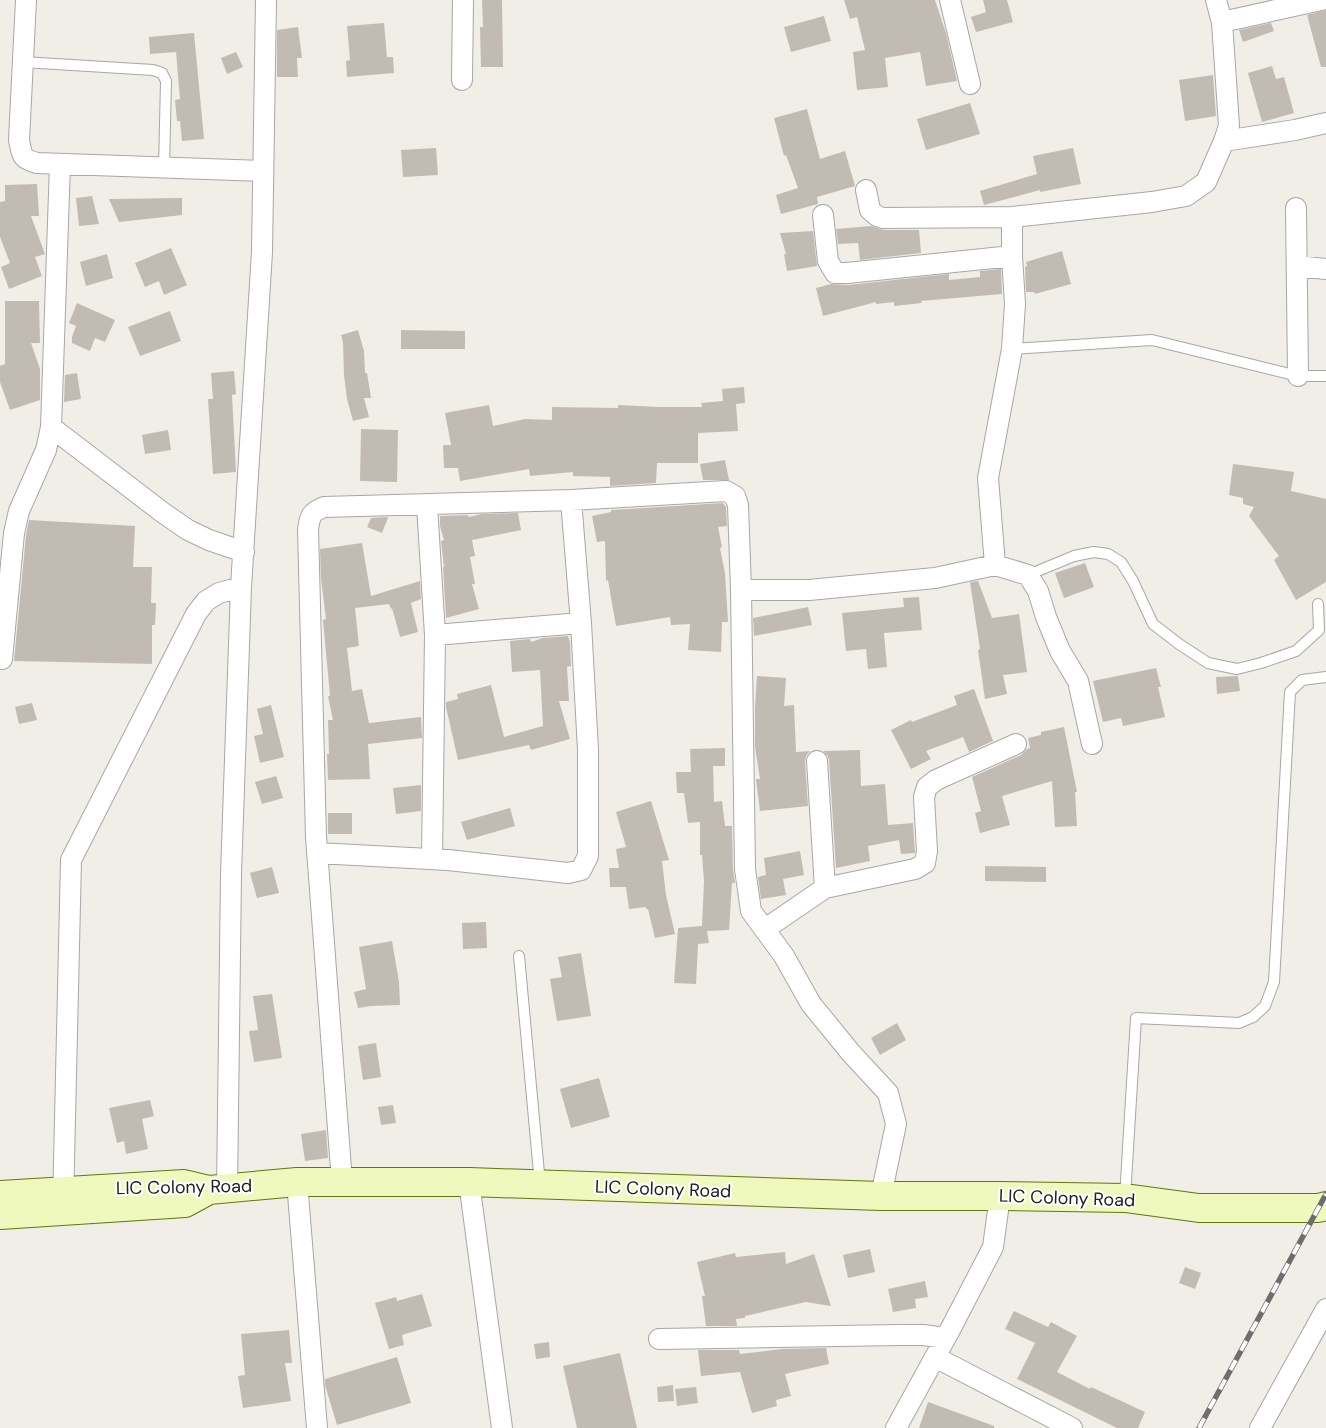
<svg xmlns="http://www.w3.org/2000/svg" width="1326" height="1428" font-family="'DM Sans',sans-serif">
	<style>
		.building { fill: #c1bbb3 }
		.lines { fill: none; stroke-linecap: round; stroke-linejoin: round }
		.service-casing { stroke: #a7a7a7; stroke-width: 12 }
		.minor-casing { stroke: #a7a7a7; stroke-width: 22 }
		.secondary-casing { stroke: #607806; stroke-width: 30 }
		.service { stroke: #fff; stroke-width: 10 }
		.minor { stroke: #fff; stroke-width: 20 }
		.secondary { stroke: #f0f9bd; stroke-width: 28 }
		.rail-casing { stroke: #6e6e6e; stroke-width: 5.5 }
		.rail { stroke: #fff; stroke-width: 4; stroke-dasharray: 11; stroke-linecap: butt }
		.labels { text-anchor: middle; stroke-width: 4; stroke-linejoin: round; paint-order: stroke }
		.street-label { font-size: 18px; fill: #202020; stroke: #fff }
	</style>
	<rect width="100%" height="100%" fill="#f1eee7"/>
	<path class="building" d="M482,0H502L503,67H481L480,27H483Z
		M844,0H935L946,33L957,81L926,86L920,52L885,58L888,87L857,90L853,52L865,50L857,17L850,19Z
		M983,0H1007L1013,22L976,32L971,17L986,12Z
		M1326,10V67H1321L1307,15Z
		M824,16L831,41L791,52L784,27Z
		M384,23L387,57H393L394,73L347,77L346,61L350,60L347,26Z
		M1271,23L1274,31L1243,42L1239,30Z
		M298,27L302,58H297L298,77H277V30Z
		M194,33L204,139L182,141L180,121H177L175,100L180,99L176,52L150,54L149,37Z
		M236,52L243,67L227,74L221,58Z
		M1272,66L1276,79L1284,77L1294,113L1262,122L1248,73Z
		M1213,75L1216,116L1185,121L1179,80Z
		M970,103L980,134L926,150L917,119Z
		M807,109L820,159L845,151L855,186L817,197L818,204L781,214L776,195L798,188L786,155L784,156L774,118Z
		M436,148L438,175L403,177L401,150Z
		M1073,148L1081,184L1040,192V190L984,205L980,191L1037,174L1033,156Z
		M37,184L39,216H31L45,254L35,257L42,276L9,289L1,267L10,263L0,237V202L5,201V185Z
		M92,196L99,224L79,226L76,198Z
		M182,198V215L119,222L109,199Z
		M871,226L883,230H919L921,253L860,260L858,243L838,244L836,229Z
		M813,231L817,266L787,271L784,254H786L780,233Z
		M171,248L187,285L164,295L159,281L145,287L135,263Z
		M1062,251L1071,284L1035,294L1034,292H1026L1025,267L1027,266L1026,262Z
		M107,254L113,278L86,286L80,262Z
		M1001,269L1002,294L921,301L922,303L894,306V302L876,304V302L823,316L816,288L831,284L848,285L949,274V280L980,277V271Z
		M5,301H39L40,343H31L40,369V400L10,410L0,382V366L5,364Z
		M77,303L115,320L105,342L95,338L90,351L72,343V337L76,326L69,323Z
		M170,311L181,341L140,356L128,327Z
		M358,330L364,351L365,373H367L371,398H364L369,417L353,421L347,399L344,375L343,342L341,335Z
		M401,330L465,331V349H401Z
		M234,371L236,394L232,395L236,472L213,474L208,399H213L211,373Z
		M77,373L81,399L64,402L65,375Z
		M744,387L745,403L736,404L738,431L698,433V463H657L656,483L610,486V477L573,476V472L530,476L529,469L460,481L458,468H444L443,445H451L445,413L489,405L493,426L525,419L552,420V407L618,408V405L658,407H702L701,403L723,401L722,389Z
		M361,429L398,430L397,482L360,481Z
		M168,430L171,450L145,454L142,435Z
		M725,460L729,480H703L700,464Z
		M1233,464L1294,472L1291,491L1326,499V582L1296,600L1274,560L1279,556L1249,516L1254,507L1243,504V498L1229,495Z
		M723,503L726,507L727,526L718,527L722,547L720,548L725,573L728,622H722L721,652L688,650L690,624L671,625L670,617L616,626L608,580L606,581L605,541L597,542L592,516L611,512V510Z
		M518,513L521,530L472,540L475,556L470,557L475,584H472L479,609L446,618L443,567H444L441,541L444,540L440,526V516L468,515L469,517L481,514Z
		M387,517L388,518L382,533L367,527L371,518Z
		M29,520L135,526L133,567H152L151,603H156L155,625H152V664L14,661L26,535Z
		M362,543L371,596L420,581L421,599L411,603L418,632L400,637L392,608L391,609L389,604L355,608L359,646L347,648L352,691L362,689L369,723L421,717L422,738L368,744L370,779L328,780L327,754H329L328,720H333L328,696H330L323,620L326,619L321,579L320,549Z
		M1085,563L1094,587L1064,598L1055,573Z
		M978,581L992,618L1019,614L1027,672L1003,675L1007,694L985,699L978,650L980,649L970,582Z
		M919,597L922,630L884,633L887,667L868,669L866,649L846,651L842,613L904,607L903,598Z
		M808,607L812,625L754,636L753,618Z
		M568,636L570,642L571,666L567,667L569,701H559L570,739L531,750L529,745L458,760L446,707V702L458,699L457,694L491,685L504,737L543,726L540,670L512,672L510,641L530,639L531,642L543,638Z
		M1156,668L1161,687H1158L1165,717L1123,726L1121,718L1103,722L1093,681Z
		M757,676L786,678L784,706L794,705L796,752L810,751L806,756L805,762L808,806L760,811L756,779H760L755,747V707Z
		M1238,676L1240,691L1217,694L1216,677Z
		M974,689L993,741L969,752L963,737L926,751L931,759L911,769L891,730L911,720L912,722L957,705L954,696Z
		M32,703L37,720L19,724L15,707Z
		M271,705L284,757L260,763L254,736L263,734L257,709Z
		M1064,727L1077,792H1075L1077,826L1055,827L1052,781L1002,796L1010,825L980,833L975,813L981,811L972,777L1021,755L1027,749L1030,748L1028,738L1041,735V732Z
		M725,748V766H713L714,802L722,801L725,826H732L733,869L735,883H732L729,930L707,931L709,943L698,944L696,984L674,983L678,928L702,926L704,881L702,855H700V822L688,823L684,793H677L676,772H691L690,749Z
		M860,750L861,786L885,784L888,825L913,823L915,853L901,854L899,840L868,846L870,861L836,868L829,760L827,755L823,751Z
		M276,776L283,798L262,804L255,782Z
		M421,785V811L396,814L393,788Z
		M651,801L669,860L662,861L666,895L675,934L655,938L648,909H646V907L629,909L626,887H610L609,868H619L616,849L626,847L616,812Z
		M510,808L515,826L467,840L461,822Z
		M328,813H352V834H328Z
		M800,851L804,875L783,879L786,895L761,899L758,877L766,875L764,858Z
		M985,866L1046,867V882L985,881Z
		M272,867L279,893L257,898L250,873Z
		M486,922L487,948L463,949L462,923Z
		M392,941L399,982L400,1005L371,1006L358,1008L354,992L366,989L359,947Z
		M581,953L591,1016L557,1021L550,979L562,977L558,957Z
		M272,994L282,1058L254,1062L249,1031L258,1030L253,996Z
		M897,1023L906,1040L880,1055L871,1038Z
		M376,1043L381,1077L363,1080L358,1046Z
		M599,1078L610,1117L571,1128L560,1089Z
		M150,1100L154,1116L142,1119L148,1149L126,1154L124,1141L117,1143L109,1108Z
		M393,1105L396,1123L381,1125L378,1107Z
		M326,1130L328,1158L305,1161L301,1134Z
		M870,1249L875,1272L848,1278L843,1255Z
		M785,1252L786,1264L814,1254L831,1306L806,1302L745,1316V1318L736,1319L737,1326H706L702,1296H705L697,1262L735,1253L736,1257Z
		M1185,1267L1201,1273L1195,1289L1179,1283Z
		M925,1281L928,1297L915,1299L916,1308L893,1312L888,1289Z
		M422,1294L432,1326L402,1335L404,1345L389,1349L375,1303L396,1297L397,1301Z
		M1014,1311L1048,1327L1051,1322L1077,1336L1057,1372L1090,1389L1091,1387L1145,1412L1138,1428H1117L1017,1379L1035,1343L1005,1329Z
		M289,1330L292,1363H285L291,1401L243,1408L238,1376L245,1375L241,1334Z
		M549,1342L550,1357L536,1359L534,1344Z
		M826,1348L829,1364L785,1374L791,1396L776,1400L777,1406L752,1413L740,1372L701,1376L698,1350H739L740,1354L782,1349Z
		M620,1353L637,1428H577L563,1366Z
		M397,1357L411,1403L337,1425L325,1385V1379Z
		M673,1385L674,1401L658,1402L657,1387Z
		M696,1387L698,1403L677,1406L675,1389Z
		M928,1402L994,1426V1428H919Z"/>
	<g class="lines">
		<g class="service-casing">
			<path id="service" d="M23,62L153,70L162,73L166,81L164,168
				M1012,349L1152,340L1298,376H1326
				M1028,575L1074,556L1094,552L1108,554L1121,562L1133,581L1153,624L1179,644L1208,663L1237,669L1261,663L1296,651L1319,630L1318,604
				M519,956L540,1184
				M1125,1197L1136,1018L1239,1023L1253,1017L1265,1006L1274,982L1290,692L1302,680L1326,677"/>
		</g>
		<g class="minor-casing">
			<path id="minor" d="M26,0L19,140C22,155 21,159 37,163L263,171
				M950,0L970,84
				M1222,22L1321,0
				M462,80L463,0
				M1224,141L1295,130L1326,123
				M866,190L870,210L877,216L883,218L1012,217
				M1296,208L1298,376
				M823,215L828,261L835,273H847L1012,256
				M1297,266L1326,269
				M51,427L162,512L188,530L209,540L244,552
				M427,505L435,635
				M995,565L1028,575L1038,591L1046,617L1060,651L1078,681L1092,744
				M2,659L14,533L19,511L46,450L51,427L60,164
				M817,761L825,888
				M317,853L448,860L568,873L581,870L588,856V750L581,623L571,500
				M432,859L435,635L581,623
				M765,929L825,888L915,869L925,863L927,851L924,797L927,787L936,780L1016,744
				M297,1182L317,1428
				M342,1182L316,837L308,529C310,516 311,512 324,507L571,500L726,491L735,496L738,505L741,590
				M469,1182L502,1428
				M227,1190L231,874L241,587L262,252L266,0
				M881,1196L896,1124L888,1093L851,1053L811,1004L784,956L751,911L745,869L741,590H809L935,578L995,565L988,478L1012,349L1015,304L1012,256V217L1152,202L1186,196L1206,182L1224,141L1229,126L1222,22L1216,0
				M63,1205L71,860L196,614L206,601L219,593L241,587
				M659,1339L900,1335H923L945,1338
				M935,1357L1072,1428
				M896,1428L951,1328L993,1247L1000,1196
				M1260,1428L1326,1309"/>
		</g>
		<g class="secondary-casing">
			<path id="secondary" d="M0,1195L184,1184L209,1190L297,1182H469L881,1196H1000L1125,1198L1199,1208H1318L1326,1206
				M0,1215L185,1203L209,1190"/>
		</g>
		<use href="#service" class="service"/>
		<use href="#minor" class="minor"/>
		<use href="#secondary" class="secondary"/>
		<g class="rail-casing">
			<path id="rail" d="M1199,1428L1326,1194"/>
		</g>
		<use href="#rail" class="rail"/>
	</g>
	<g class="labels">
		<g class="street-label">
			<text transform="translate(184 1187) rotate(-1)" y="6">LIC Colony Road</text>
			<text transform="translate(663 1189) rotate(2)" y="6">LIC Colony Road</text>
			<text transform="translate(1067 1198) rotate(2)" y="6">LIC Colony Road</text>
		</g>
	</g>
</svg>
